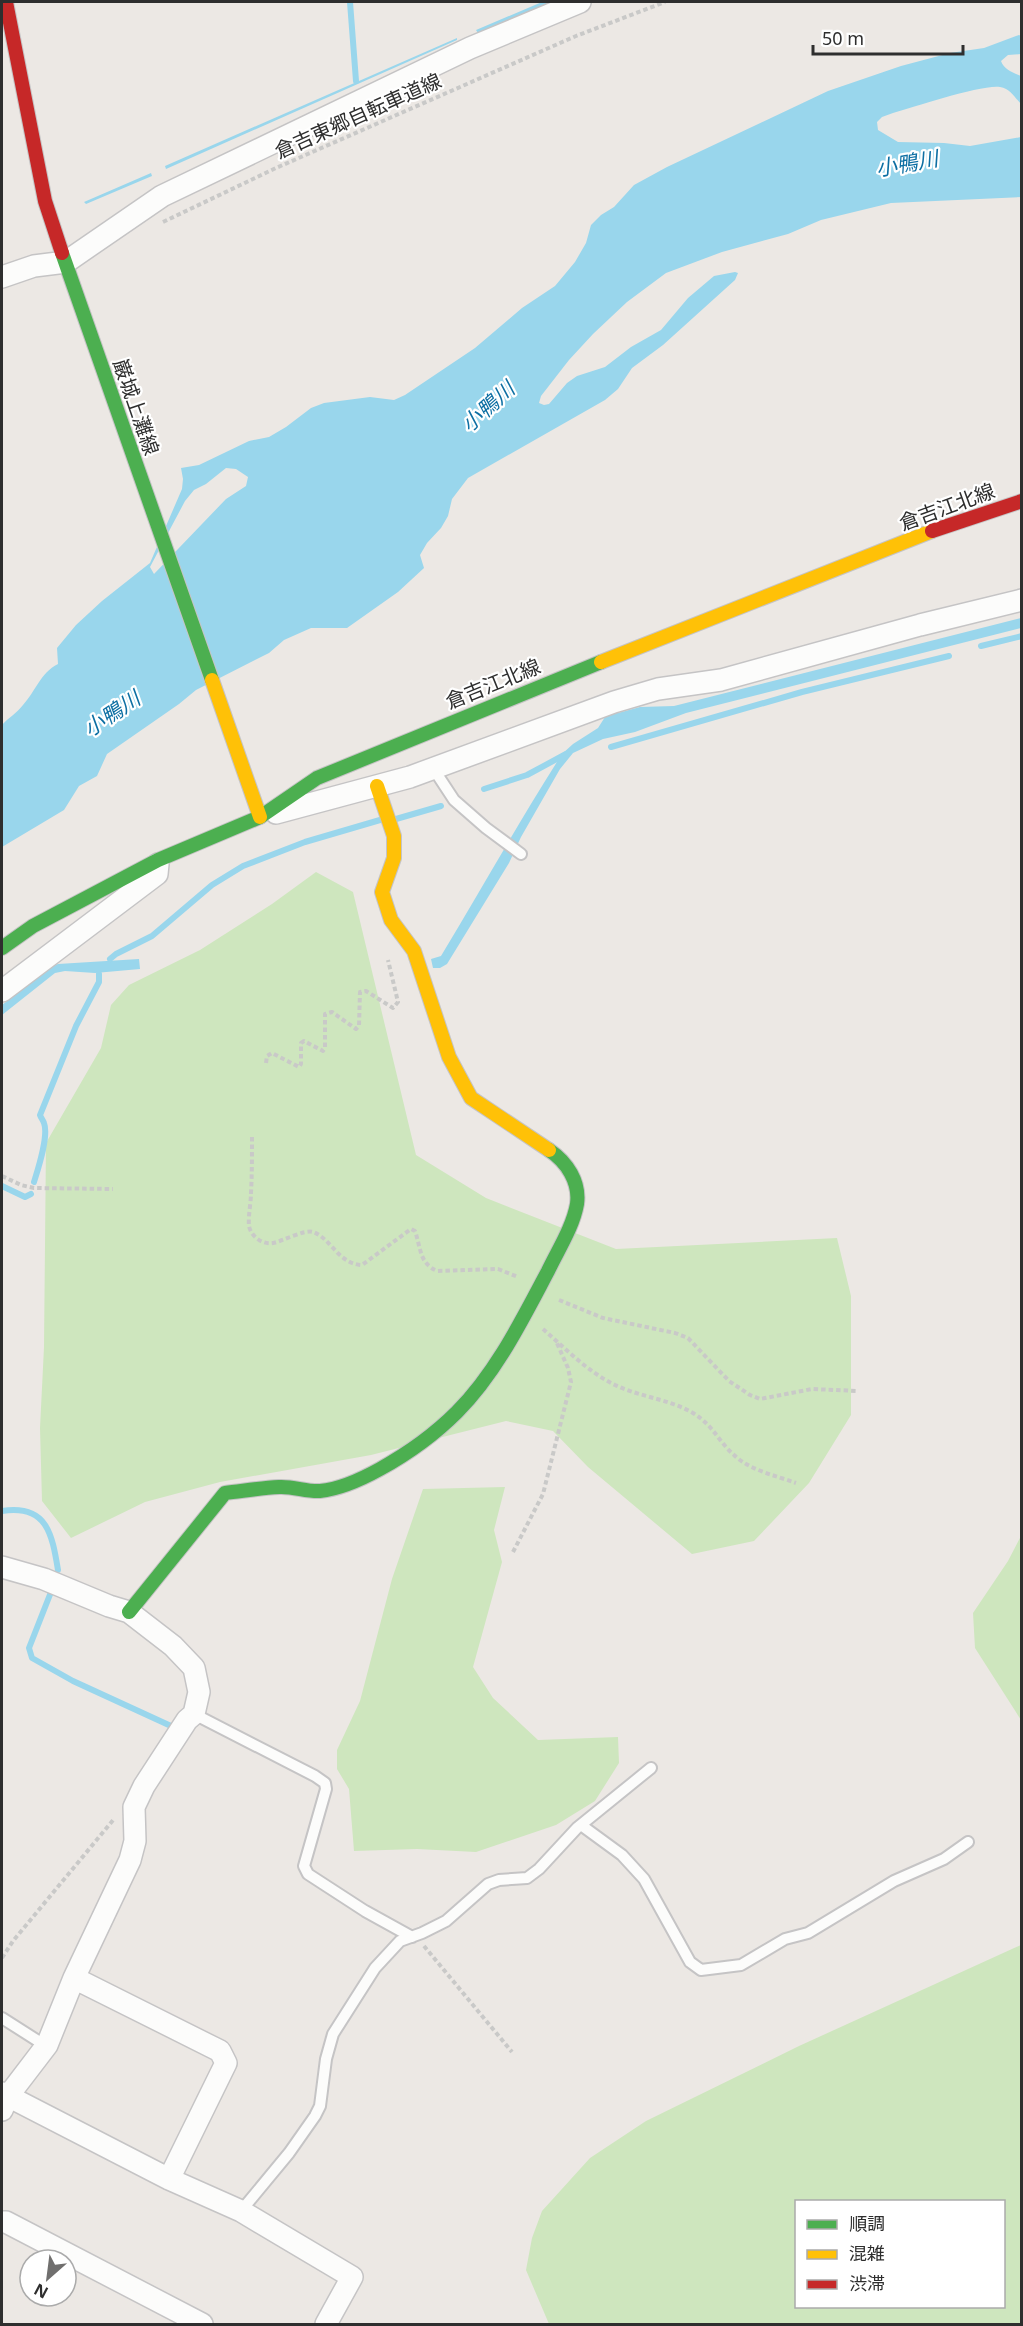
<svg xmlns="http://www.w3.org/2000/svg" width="1023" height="2326" font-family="'Noto Sans','Noto Sans JP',sans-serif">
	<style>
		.green { fill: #cee6be; fill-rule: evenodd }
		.water { fill: #99d6ec; fill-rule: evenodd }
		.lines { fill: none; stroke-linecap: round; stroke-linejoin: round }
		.stream { stroke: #99d6ec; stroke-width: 6 }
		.lane-casing { stroke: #c5c4c5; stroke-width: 14 }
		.street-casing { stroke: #c5c4c5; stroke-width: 24 }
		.fast-casing { stroke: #c5c4c5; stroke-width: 16 }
		.slow-casing { stroke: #c5c4c5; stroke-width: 16 }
		.jam-casing { stroke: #c5c4c5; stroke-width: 16 }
		.path { stroke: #c9c9c8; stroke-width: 4; stroke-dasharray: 4.5 3; stroke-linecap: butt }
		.lane { stroke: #fcfcfb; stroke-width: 10 }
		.street { stroke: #fcfcfb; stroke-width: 21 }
		.fast { stroke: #4caf50; stroke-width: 14 }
		.slow { stroke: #ffc107; stroke-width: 14 }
		.jam { stroke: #c62828; stroke-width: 14 }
		.labels { text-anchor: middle; stroke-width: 4.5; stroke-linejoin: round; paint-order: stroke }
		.street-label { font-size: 20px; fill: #2e2e2e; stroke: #fff }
		.water-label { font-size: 21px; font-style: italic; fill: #0d6fa3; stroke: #fff }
	</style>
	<rect width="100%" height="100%" fill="#ece8e4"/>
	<path class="green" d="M316,872L353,892L416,1155L486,1198L616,1249L837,1238L851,1296V1415L809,1483L754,1541L692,1554L588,1467L553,1431L506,1421L371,1455L220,1482L145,1502L71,1538L42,1501L40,1428L44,1347L46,1143L101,1048L111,1005L129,985L200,950L272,904Z
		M505,1487L494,1530L502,1562L473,1667L493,1698L538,1740L618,1737L619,1763L595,1801L556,1825L476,1852L417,1849L354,1851L349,1789L337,1769V1750L360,1701L392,1579L423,1489Z
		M1021,1536V1720L975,1648L973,1613L1008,1561Z
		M1021,1945V2324H549L526,2270L532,2238L542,2211L590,2158L646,2121L799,2046ZM796,2202H1004V2306H796Z"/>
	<path class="water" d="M542,2H551L478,33L476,30Z
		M1019,35L1021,36V54L1008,55L1001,61C1004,70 1014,73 1021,76V104C1014,97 1011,89 1000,87C983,84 914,107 893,113L882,117L877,122L878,130L898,142L944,143L970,146L1021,137V197L891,203L821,220L788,234L722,252L666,273L627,302L593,334L569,360L541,396L539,403L544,405L549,404L567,383L577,376L605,367L631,347L661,330L688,298L714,276L735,272L738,273L735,280L663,345L632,368L618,389L605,400L468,478L452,499L448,516L441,528L427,543L420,555L424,568L398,592L347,628H311L284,640L269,653L196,690L179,704L107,754L97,776L79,786L64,810L2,847V725C8,718 17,713 23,705C36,691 40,673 58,664L57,648L76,625L102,601L150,563L182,489L183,479L181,468L199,465L249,441L269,437L286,427L311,408L324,403L370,397L394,400L405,395L475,348L522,308L555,286L575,262L586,243L591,225L601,215L614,207L634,185L667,167L828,91L901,66L950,53L984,48ZM226,468L236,469L248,477L246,486L226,499L154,574L150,567L185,501L194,490L206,484Z
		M457,38V40L166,169L165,166Z
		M151,173L152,176L86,204L84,202Z
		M1021,618V628L686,713L635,732L603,739L573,753L560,769L521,837L509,863L447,964L440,968H433L431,959L441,956C482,888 520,820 562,754L573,744L598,728L605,717L616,710L618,713L640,707L674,706Z
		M139,959L140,969L95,973L65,971L55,973L2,1015V1005L51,967L58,964Z"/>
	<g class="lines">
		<path class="stream" d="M350,2L356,81
			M981,646L1022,636
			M611,747L802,692L949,656
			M484,789L527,775L566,754
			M396,819L441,806
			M110,959L116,954L152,936L212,885L243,866L305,842L380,820
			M34,1182C38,1169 49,1136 44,1123C43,1120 41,1118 40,1115L76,1026L99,982V974
			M2,1186L25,1197L31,1194
			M2,1511C47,1504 52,1534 58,1570
			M51,1592L29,1648L32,1658L73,1681L171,1726L172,1731"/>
		<g class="lane-casing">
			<path id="lane" d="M433,768L454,800L486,828L521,854
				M194,1714L315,1776L325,1783L326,1789L304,1866L308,1874L365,1911L412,1937
				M581,1825L622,1855L644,1879L690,1962L701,1970L741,1965L785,1939L808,1933L894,1881L944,1859L968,1842
				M2,2018L46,2046
				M241,2211L289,2153L315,2116L320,2106L326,2059L333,2034L375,1968L400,1941L422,1933L446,1921L488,1884L499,1880L527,1878L539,1869L577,1828L651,1768"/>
		</g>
		<g class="street-casing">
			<path id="street" d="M2,277L34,266L66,262L162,196L470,48L580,2
				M276,813L410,777L614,702L658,689L721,680L920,625L1022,600
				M2,991L157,874L158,864
				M2,1567L44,1579L109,1606L129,1612L173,1646L194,1668L199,1692L194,1714L187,1720L144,1786L134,1807L135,1841L130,1860L74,1978L47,2045L8,2096L2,2110
				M74,1978L220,2051L226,2063L169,2179
				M2,2093L169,2179L241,2211L352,2277L326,2324
				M2,2222H6L202,2324"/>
		</g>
		<g class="fast-casing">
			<path id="fast" d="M62,253L212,680
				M2,948L33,926L158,860L260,817L317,778L601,662
				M129,1612L225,1493C243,1491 261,1488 279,1487C293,1486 307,1492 320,1491C341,1489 362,1479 380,1469C407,1454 435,1434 457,1412C496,1373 522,1320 548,1271C558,1250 573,1227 577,1204C580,1182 567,1162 549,1150"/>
		</g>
		<g class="slow-casing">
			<path id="slow" d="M601,662L932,531
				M212,680L260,817
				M377,786L394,836V858L382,892L391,920L414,951L449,1057L471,1098L549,1150"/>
		</g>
		<g class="jam-casing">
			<path id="jam" d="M6,2L45,201L62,253
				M932,531L1022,501"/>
		</g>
		<path class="path" d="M163,222L276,168L576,36L665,2
			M266,1063L267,1056L272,1053L299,1067L301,1064V1043L304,1041L323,1051L325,1048V1014L332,1012L356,1029L359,1026L360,992L366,991L393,1008L398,1002L388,960
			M252,1137C252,1156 252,1174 251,1193C251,1203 248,1216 249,1226C251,1236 262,1245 273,1243C283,1241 305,1229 313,1232C332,1239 338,1264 362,1265L411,1229L415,1231C421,1248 419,1263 437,1271L498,1269L518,1277
			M2,1176L21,1185L34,1188L113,1189
			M559,1300L603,1318L675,1333L688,1338L729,1381L750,1395L760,1399L812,1389L858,1391
			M543,1329C566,1349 588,1372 615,1385C640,1397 669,1399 693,1413C713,1425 718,1441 734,1455C749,1470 777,1476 796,1483
			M513,1552L543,1494L571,1382L568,1368L556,1341
			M424,1946L512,2052
			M2,1958L13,1941L114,1819"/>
		<use href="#lane" class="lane"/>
		<use href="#street" class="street"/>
		<use href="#fast" class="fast"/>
		<use href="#slow" class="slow"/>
		<use href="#jam" class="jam"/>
	</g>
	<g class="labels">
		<g class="street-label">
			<text transform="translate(358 116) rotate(-24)" y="7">倉吉東郷自転車道線</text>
			<text transform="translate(136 407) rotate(71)" y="7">巌城上灘線</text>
			<text transform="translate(947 507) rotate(-20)" y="7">倉吉江北線</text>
			<text transform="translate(493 684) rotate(-22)" y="7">倉吉江北線</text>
		</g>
		<g class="water-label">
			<text transform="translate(907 164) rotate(-10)" y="7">小鴨川</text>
			<text transform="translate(488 407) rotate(-42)" y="7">小鴨川</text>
			<text transform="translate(112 714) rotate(-34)" y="7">小鴨川</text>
		</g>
	</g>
	<rect width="1023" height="2326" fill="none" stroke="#2e2e2e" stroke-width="6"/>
	<rect x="795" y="2200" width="210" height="108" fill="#ffffff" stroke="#ababab" stroke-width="1.5"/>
	<rect x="807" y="2220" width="30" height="9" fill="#4caf50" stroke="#ababab" stroke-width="1.5"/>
	<text x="849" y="2230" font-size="18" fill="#2e2e2e">順調</text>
	<rect x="807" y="2250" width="30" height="9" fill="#ffc107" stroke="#ababab" stroke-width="1.5"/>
	<text x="849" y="2260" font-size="18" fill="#2e2e2e">混雑</text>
	<rect x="807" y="2280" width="30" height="9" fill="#c62828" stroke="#ababab" stroke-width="1.5"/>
	<text x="849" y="2290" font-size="18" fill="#2e2e2e">渋滞</text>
	<g transform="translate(48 2278) rotate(208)"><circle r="28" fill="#ffffff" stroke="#ababab" stroke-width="1.5"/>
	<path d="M0-4.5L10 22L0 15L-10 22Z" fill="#706f6e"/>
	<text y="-9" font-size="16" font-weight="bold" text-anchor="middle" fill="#2e2e2e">N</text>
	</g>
	<path d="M813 45v9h150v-9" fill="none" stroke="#2e2e2e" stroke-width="3"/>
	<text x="822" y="45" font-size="18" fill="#2e2e2e" stroke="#ffffff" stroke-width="4.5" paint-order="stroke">50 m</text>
</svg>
